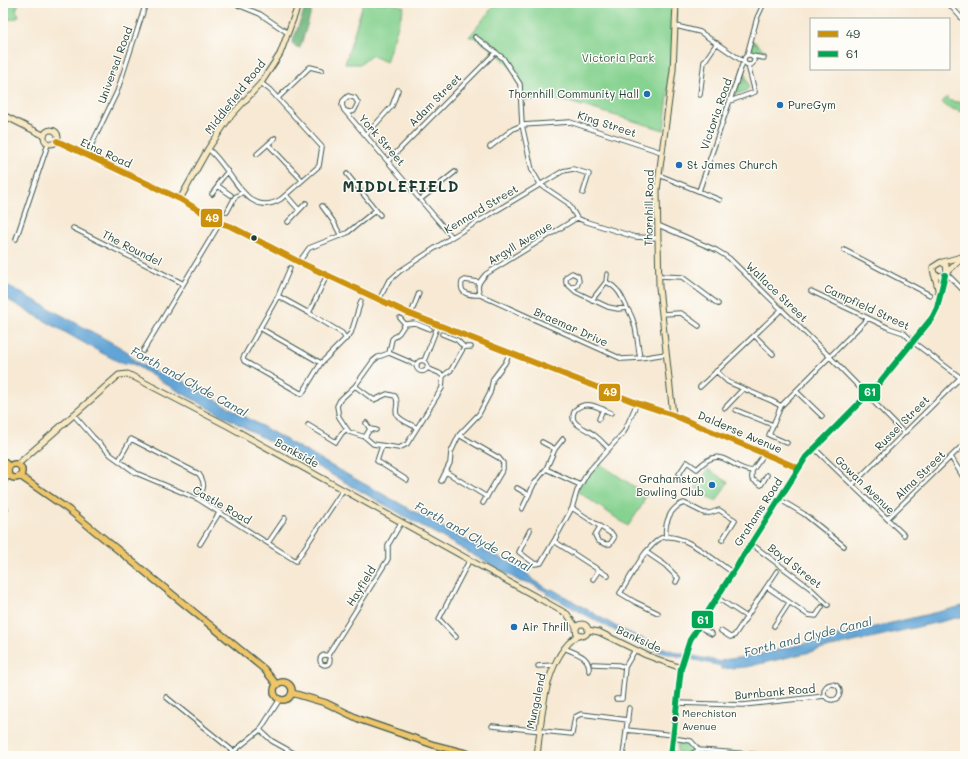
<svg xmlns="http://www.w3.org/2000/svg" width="968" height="759" font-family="Mali,sans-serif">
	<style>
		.green { fill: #86d290; stroke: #528862 }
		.forest { fill: #6cb47a; stroke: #467857 }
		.water { fill: #62a4d6; stroke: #407085 }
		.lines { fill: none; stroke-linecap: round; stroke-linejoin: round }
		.street-casing { stroke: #3f574c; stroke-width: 5.5 }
		.secondary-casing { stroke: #3f574c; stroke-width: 7 }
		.primary-casing { stroke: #3f574c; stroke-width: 8 }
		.street { stroke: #fff; stroke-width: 3.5 }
		.secondary { stroke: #f8e8c3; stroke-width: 5 }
		.primary { stroke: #eec569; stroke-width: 5.5 }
		.bus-1-casing { stroke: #fdfcf7; stroke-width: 9 }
		.bus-2-casing { stroke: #fdfcf7; stroke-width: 9 }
		.bus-1 { stroke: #cc910a; stroke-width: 6 }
		.bus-2 { stroke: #00a651; stroke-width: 6 }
		.poi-dot { fill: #1f6fb2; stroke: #fdfcf7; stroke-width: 1.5 }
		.bus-dot { fill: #1f3d34; stroke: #fdfcf7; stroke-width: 1.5 }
		.labels { text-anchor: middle; stroke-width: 3; stroke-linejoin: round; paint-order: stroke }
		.bus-label { font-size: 10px; fill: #1f3d34; stroke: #fdfcf7; text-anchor: start }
		.park-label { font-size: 11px; fill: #39624b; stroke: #fdfcf7 }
		.street-label { font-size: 11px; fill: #1f3d34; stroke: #fdfcf7 }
		.poi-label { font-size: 11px; fill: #1f3d34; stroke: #fdfcf7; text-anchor: start }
		.water-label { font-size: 12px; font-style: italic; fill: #36616d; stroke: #fdfcf7 }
		.district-label { font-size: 15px; font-weight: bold; letter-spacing: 1px; fill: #1f3d34; stroke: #fdfcf7 }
		.line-badge { stroke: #fdfcf7; stroke-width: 1.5 }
		.badge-label { font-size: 11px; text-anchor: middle; font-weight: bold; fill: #fff }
	</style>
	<rect width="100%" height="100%" fill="#fdfcf7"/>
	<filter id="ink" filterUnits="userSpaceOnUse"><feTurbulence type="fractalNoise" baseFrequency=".025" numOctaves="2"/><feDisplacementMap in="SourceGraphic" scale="8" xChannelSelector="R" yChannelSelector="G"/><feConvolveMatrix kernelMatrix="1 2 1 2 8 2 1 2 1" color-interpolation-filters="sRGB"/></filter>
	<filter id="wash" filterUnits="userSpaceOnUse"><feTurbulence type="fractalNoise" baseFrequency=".012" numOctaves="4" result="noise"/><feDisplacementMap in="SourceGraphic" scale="16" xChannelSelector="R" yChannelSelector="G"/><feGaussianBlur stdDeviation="0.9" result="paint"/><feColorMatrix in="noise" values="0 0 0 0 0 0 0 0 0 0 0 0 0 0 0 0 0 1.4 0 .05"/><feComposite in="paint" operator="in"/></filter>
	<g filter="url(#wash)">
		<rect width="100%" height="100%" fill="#f7e9d4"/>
		<path class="green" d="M3,3H19L16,10L19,15L17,18L3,21Z
			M363,3H392L404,7L386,62L371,55L362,62V64H345Z
			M496,3H676V26L664,130L569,102L555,100H522C518,66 500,56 475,37H469Z
			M752,40L766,52L758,53L753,52L751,48Z
			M743,67L749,87L746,91L734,95L739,82H744L745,79L741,76Z
			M947,97L950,101L965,103V113L946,107L942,102Z
			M597,462L647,495L643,501V504L628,526L577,491Z
			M708,469L728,482L716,502L695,488Z
			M678,741L688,743L695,748V751L688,753L677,752Z"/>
		<path class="forest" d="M307,3H314L300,48L294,46L292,43Z"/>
		<path class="water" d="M3,283L118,346L128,352L135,361L158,373L160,371L178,378L321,460L484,550L517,566L525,571L532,579L550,590L552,589L617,627L661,647L679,653L722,662V660L752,656L963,606H965V616L746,667L721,669V666L660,652L638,643L547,594L548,593L530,583L521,582L281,446H278L169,386L133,364L121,363L100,352L3,297Z"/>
	</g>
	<g filter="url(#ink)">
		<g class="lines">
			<g class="street-casing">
				<path id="street" d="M233,3L260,14L288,33
					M948,3L965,22
					M676,26L700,32L744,62
					M475,37L503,58L520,84L522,125L532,170L540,184
					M744 60a5 5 0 1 1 10 0a5 5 0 1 1-10 0Z
					M747,55L757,18L764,3
					M752,56L764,58
					M700,95L704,62L717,43
					M278,98L310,67L322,70
					M730,101L755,92L748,65
					M344,110L349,112L354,111L358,103L355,98L348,96L343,101L342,105L344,110L452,237
					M366,135L392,106L398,90
					M268,144L302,180
					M490,147L513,129L522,125L570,122L661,152
					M208,149C232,167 246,221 281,199L319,166L322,147L270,90L261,83
					M87,154L117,92L146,3
					M257,154L275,138
					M388,161L496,52
					M228,171L219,182L218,186L231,195
					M347,174L380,215
					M659,175L720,200
					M541,185L568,203L577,218L584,221L635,237L658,238
					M699,191L742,65
					M212,194L218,186
					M286,195L299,210
					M421,199L455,172
					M322,206L333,221L341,236
					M227,212L235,197L243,192
					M577,218L486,274C479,282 476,285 480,295L622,359L640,358L666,354
					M288,222L306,203
					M658,225L716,250L729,258L829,356L904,433
					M73,228L182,283
					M16,239L48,144
					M844,250L930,295
					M299,262L309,248L347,233L376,210
					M946,273L965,292
					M327,275L309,313L342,333L346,339
					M659,276L682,277L718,304
					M478,282L465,280L462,282C459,295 470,295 480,295
					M606,282L607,274
					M573,287L577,286L579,281L578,276L572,273L566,277V283L576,292L608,307L618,309L627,308C637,322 637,342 640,358
					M811,291L889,328L904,333L913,342L965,381
					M278,296L290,268
					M379,300L388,282L400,271L452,237L563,171L573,169L589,174L583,193
					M592,300L606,282C618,287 622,297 627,308
					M309,313L278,296L243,358L244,361L302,394L321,363L351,333L361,301
					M411,314L419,293
					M662,314L681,313L699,326
					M400,318L405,324
					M260,328L321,363
					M442,334L457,340L464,347L451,370L443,376
					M755,336L773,354
					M464,347H471
					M143,351L220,223
					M389,353L392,339L399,333L405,324L415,323L430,329
					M416.5 366a5.5 5.5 0 1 1 11 0a5.5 5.5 0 1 1-11 0Z
					M424,361L438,325
					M417,365L389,353L378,357L373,361L355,386L340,400L337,406L339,417L349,432L365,437L373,444L399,448L407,444L442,388L443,376L439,373L427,368
					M716,371L728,382L772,401L781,406
					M355,386L374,400L387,394L395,396C400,403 394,409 397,415C401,421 411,424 417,428
					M700,387L782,309
					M796,391L822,416
					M725,408L743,389
					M736,410L773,425
					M73,414L93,437L111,455L136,473L198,499L296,561L343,490
					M599,419L603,409
					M308,425L336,442L342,433L347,429
					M370,429L376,430
					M459,435L499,458L503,463V469L483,503
					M365,437L370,429L366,423
					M542,442L555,449
					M787,443L769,435L781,406L868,318
					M382,446L377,461L407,480
					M814,448L904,535
					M609,449C604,444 599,438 593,434C584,427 567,424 575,410C587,399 599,408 611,413
					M951,457L965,480
					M119,460L131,439L199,474C206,484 204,489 198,499
					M546,469L580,485
					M752,471V479L761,485L767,475
					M446,472L487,497
					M679,474L687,462L697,469C722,443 728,468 752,471L765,453
					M441,481L450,463L451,452L459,435L479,414L490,393L493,379L505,363L510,353
					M3,484L9,475
					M852,485L965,373
					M517,488L529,495
					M779,499L804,514L844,546
					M3,506L6,509
					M572,508L613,535L614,538L610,544H605L598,541L595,535L600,527
					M522,509L534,484L546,469L555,449L563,439
					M887,519L965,443
					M530,530L519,552L535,564L541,563L554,541L608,576
					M666,537C664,524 670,507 684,503L704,513H710L719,510L735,520L722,540
					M554,541L572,508L577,491L588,472L624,432L637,403
					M268,543L285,518
					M750,543L810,588L828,605
					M200,544L219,513
					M646,552L665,565L678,578L676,582
					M593,579L599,570
					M767,587L808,615L816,616L822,607
					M716,597L747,617
					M658,613L635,602L620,593C629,580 636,566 645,553C649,549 655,541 661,538C681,530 715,561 732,572
					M698,626L712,634
					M774,626L789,603
					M721,631L730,637L734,636L777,571
					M456,637L439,619L469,561
					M564,648C577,654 590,656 589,671
					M320 660a5 5 0 1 1 10 0a5 5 0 1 1-10 0Z
					M328,655L388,559V545L401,523
					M593,664L618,665L625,667
					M538,666L554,665
					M824 692a8 8 0 1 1 16 0a8 8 0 1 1-16 0Z
					M166,697L233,751
					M616,699H622L625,667L635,650
					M678,703L743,705L825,696
					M492,726L572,734L575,717L581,714L628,720
					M260,730L272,741L299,756
					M626,730L674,735
					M699,750L774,756
					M671,754L689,755L699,750L691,741L673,738
					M228,756L260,730L280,699
					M623,756L629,708"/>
			</g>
			<g class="secondary-casing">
				<path id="secondary" d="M3,115L43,135
					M44 137a7 7 0 1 1 14 0a7 7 0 1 1-14 0Z
					M57,141L180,199L220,223L230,226L299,262L408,313L637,403L673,415L798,468
					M180,199L208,149L229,118L261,83L280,54L299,3
					M943,262L961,257
					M947,272L965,256
					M934,274L939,276L944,275L947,272L946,265L941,262L933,267C933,275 938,283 938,291
					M673,415L659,287L657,190L673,70L676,3
					M18,464L119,375L128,374L228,426L567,614L576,627
					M576 630a6 6 0 1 1 12 0a6 6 0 1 1-12 0Z
					M588,630L599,632L646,655L681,668
					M537,756C542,716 543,660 578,635
					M671,756L681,668L690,640L806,457L880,382L932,318L937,308L945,275"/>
			</g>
			<g class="primary-casing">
				<path id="primary" d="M3,461L9,466
					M8 471a7 7 0 1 1 14 0a7 7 0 1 1-14 0Z
					M20,476L69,510L264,669L277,685
					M274 691a9 9 0 1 1 18 0a9 9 0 1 1-18 0Z
					M292,693L326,703L361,720L434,745L477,756
					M534,756H538"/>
			</g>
			<use href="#street" class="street"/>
			<use href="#secondary" class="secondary"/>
			<use href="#primary" class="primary"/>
			<g class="bus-1-casing">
				<path id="bus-1" d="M57,141L180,199L220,223L230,226L299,262L408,313L637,403L673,415L798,468"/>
			</g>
			<g class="bus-2-casing">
				<path id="bus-2" d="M671,756L681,668L690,640L806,457L880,382L932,318L937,308L945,275"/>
			</g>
			<use href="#bus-1" class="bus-1"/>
			<use href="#bus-2" class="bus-2"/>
		</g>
	</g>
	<g class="poi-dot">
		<circle cx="647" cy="94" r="4"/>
		<circle cx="780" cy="105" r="4"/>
		<circle cx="679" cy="165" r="4"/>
		<circle cx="712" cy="485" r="4"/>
		<circle cx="514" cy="627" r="4"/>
	</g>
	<g class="bus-dot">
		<circle cx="254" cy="238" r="3.5"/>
		<circle cx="675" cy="719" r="3.5"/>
	</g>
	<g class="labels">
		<g class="bus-label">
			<text x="682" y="717">Merchiston<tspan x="682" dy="13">Avenue</tspan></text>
		</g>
		<g class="park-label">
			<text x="618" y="62">Victoria Park</text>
		</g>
		<g class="street-label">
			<text transform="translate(115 65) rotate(-70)" y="4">Universal Road</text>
			<text transform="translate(235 97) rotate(-52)" y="4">Middlefield Road</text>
			<text transform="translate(435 100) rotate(-45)" y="4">Adam Street</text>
			<text transform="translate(716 114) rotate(-71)" y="4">Victoria Road</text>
			<text transform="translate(607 124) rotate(18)" y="4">King Street</text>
			<text transform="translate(382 140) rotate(49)" y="4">York Street</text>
			<text transform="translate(106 153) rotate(25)" y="4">Etna Road</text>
			<text transform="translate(649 208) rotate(-89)" y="4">Thornhill Road</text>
			<text transform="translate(481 209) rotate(-31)" y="4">Kennard Street</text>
			<text transform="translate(520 243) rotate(-31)" y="4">Argyll Avenue</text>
			<text transform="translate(132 248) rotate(27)" y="4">The Roundel</text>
			<text transform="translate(777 292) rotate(44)" y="4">Wallace Street</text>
			<text transform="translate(867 307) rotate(25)" y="4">Campfield Street</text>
			<text transform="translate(571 327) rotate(24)" y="4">Braemar Drive</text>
			<text transform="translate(902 423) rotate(-45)" y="4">Russel Street</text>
			<text transform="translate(740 432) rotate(23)" y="4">Dalderse Avenue</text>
			<text transform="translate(297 453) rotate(29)" y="4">Bankside</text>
			<text transform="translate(920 475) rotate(-44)" y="4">Alma Street</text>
			<text transform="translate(865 485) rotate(44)" y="4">Gowan Avenue</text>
			<text transform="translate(222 505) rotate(30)" y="4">Castle Road</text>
			<text transform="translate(758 512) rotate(-57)" y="4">Grahams Road</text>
			<text transform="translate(795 566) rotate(38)" y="4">Boyd Street</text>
			<text transform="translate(361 586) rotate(-58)" y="4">Hayfield</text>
			<text transform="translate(639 639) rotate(25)" y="4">Bankside</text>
			<text transform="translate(775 692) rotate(-5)" y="4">Burnbank Road</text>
			<text transform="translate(536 701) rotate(-78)" y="4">Mungalend</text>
		</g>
		<g class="poi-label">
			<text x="639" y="98" text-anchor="end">Thornhill Community Hall</text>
			<text x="788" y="109">PureGym</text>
			<text x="687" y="169">St James Church</text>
			<text x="704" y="483" text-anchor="end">Grahamston<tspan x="704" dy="13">Bowling Club</tspan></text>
			<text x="522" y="631">Air Thrill</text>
		</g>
		<g class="water-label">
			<text transform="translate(189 382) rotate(29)" y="4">Forth and Clyde Canal</text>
			<text transform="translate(473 537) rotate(29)" y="4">Forth and Clyde Canal</text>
			<text transform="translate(808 637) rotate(-14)" y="4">Forth and Clyde Canal</text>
		</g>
		<g class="district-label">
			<text x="401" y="192">MIDDLEFIELD</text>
		</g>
	</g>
	<g class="line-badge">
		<rect x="200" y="208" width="23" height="20" rx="4" fill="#cc910a"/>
		<rect x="858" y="383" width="23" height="19" rx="4" fill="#00a651"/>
		<rect x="598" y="383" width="23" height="19" rx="4" fill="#cc910a"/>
		<rect x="691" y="610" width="23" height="19" rx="4" fill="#00a651"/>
	</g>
	<g class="badge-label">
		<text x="212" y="222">49</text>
		<text x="870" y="396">61</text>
		<text x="610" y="396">49</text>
		<text x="703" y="624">61</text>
	</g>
	<rect width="968" height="759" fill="none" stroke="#fdfcf7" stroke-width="16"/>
	<rect x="810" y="18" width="140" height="52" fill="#fdfcf7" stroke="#a4b0a9"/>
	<rect x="818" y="31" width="20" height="6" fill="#cc910a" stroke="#a4b0a9"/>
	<text x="846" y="38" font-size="12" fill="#1f3d34">49</text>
	<rect x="818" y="51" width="20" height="6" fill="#00a651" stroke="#a4b0a9"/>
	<text x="846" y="58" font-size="12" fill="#1f3d34">61</text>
</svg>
